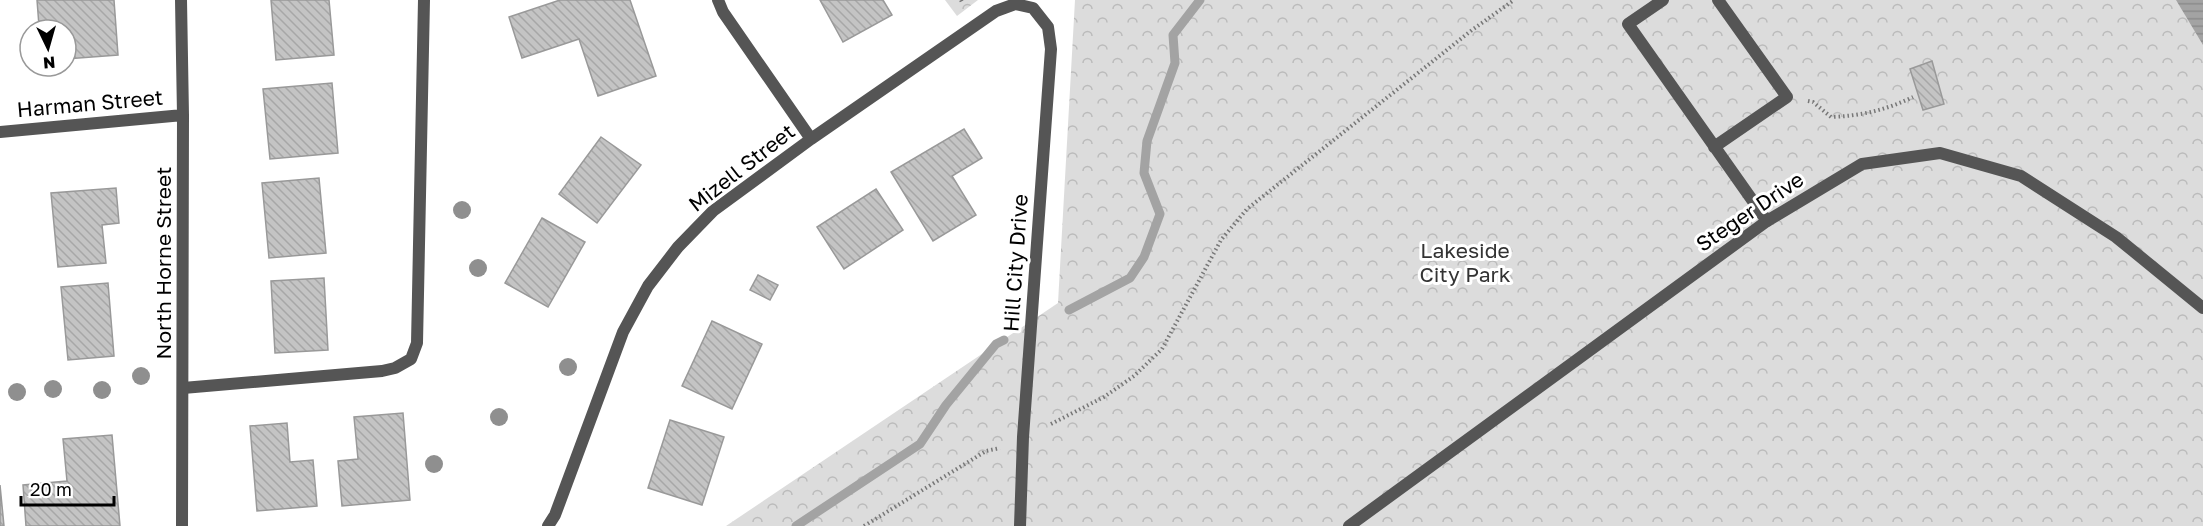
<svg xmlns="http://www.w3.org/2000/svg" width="2203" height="526" font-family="'Golos Text',sans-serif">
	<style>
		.park { fill: url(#park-crowns) }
		.water { fill: url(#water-rules) }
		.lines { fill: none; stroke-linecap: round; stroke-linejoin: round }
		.stream { stroke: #a3a3a3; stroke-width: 9 }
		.building { fill: url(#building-back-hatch); stroke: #999; stroke-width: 1.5 }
		.path { stroke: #777; stroke-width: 4; stroke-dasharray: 1.5 3; stroke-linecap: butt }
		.lane { stroke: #555; stroke-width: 12 }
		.street { stroke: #555; stroke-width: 12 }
		.tree { fill: #8f8f8f }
		.labels { text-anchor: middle; stroke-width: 6; stroke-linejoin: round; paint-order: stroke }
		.street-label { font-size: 21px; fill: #000; stroke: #fff }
		.park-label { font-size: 21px; fill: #333; stroke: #fff }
	</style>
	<defs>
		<pattern id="park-crowns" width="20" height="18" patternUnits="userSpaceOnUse" patternTransform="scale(1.5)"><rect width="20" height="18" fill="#dcdcdc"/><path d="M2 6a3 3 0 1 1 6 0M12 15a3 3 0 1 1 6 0" fill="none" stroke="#bbb"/></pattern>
		<pattern id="water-rules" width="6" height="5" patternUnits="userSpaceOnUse" patternTransform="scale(1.5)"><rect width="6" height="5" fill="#a3a3a3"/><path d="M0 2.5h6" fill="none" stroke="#8b8b8b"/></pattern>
		<pattern id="building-back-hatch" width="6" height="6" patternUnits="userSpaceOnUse" patternTransform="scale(1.5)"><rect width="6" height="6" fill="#c4c4c4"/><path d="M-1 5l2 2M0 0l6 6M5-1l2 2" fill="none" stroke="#a7a7a7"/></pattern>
	</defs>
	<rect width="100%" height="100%" fill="#fff"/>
	<path class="park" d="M945,0H978L957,16Z
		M1075,0H2203V526H726L1058,303Z"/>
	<path class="water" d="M2176,0H2203V45Z"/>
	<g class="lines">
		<path class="stream" d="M1069,310L1130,278L1144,257L1160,214L1144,173L1147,141L1175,63L1173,35L1200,0
			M796,526L920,444L946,405L996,344L1004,340"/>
	</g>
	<path class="building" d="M37,0H114L118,55L66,59V30H60V24L39,26Z
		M271,0H329L334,55L276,60Z
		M560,0H630L656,76L598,96L579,39L522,58L509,17Z
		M820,0H883L892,15L843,42Z
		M1932,61L1944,104L1923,110L1910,69Z
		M332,83L338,153L270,159L263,89Z
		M964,129L982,158L952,176L976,215L933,241L891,172Z
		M601,137L641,165L597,223L559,194Z
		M319,178L326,253L269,258L262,183Z
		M116,188L119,223L102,225L106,263L58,267L51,193Z
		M876,189L903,230L844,269L817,227Z
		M542,218L585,242L548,307L505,283Z
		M758,275L778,285L770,300L750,290Z
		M324,278L328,350L275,353L271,281Z
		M108,283L114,356L68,360L61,287Z
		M712,321L762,344L732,409L682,386Z
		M403,413L410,500L342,506L338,461L358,459L354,417Z
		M670,420L724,437L702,505L648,488Z
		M287,423L290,462L313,460L317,506L257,511L250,426Z
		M112,435L120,526H26L23,485L67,481L63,439Z
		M0,485L4,526H0Z"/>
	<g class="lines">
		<path class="path" d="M961,0L962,2
			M1808,101L1813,102L1831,117C1860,116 1886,110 1913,97
			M1051,424L1104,397L1134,376L1162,349L1221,240L1247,209L1472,30L1514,0
			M864,526L986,451L1000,448"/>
		<path class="lane" d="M1663,0L1628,24L1767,221
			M1714,147L1787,97L1718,0
			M183,388L382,371L395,368L411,359L417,343L424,0"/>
		<path class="street" d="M181,0L183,115L182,526
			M718,0L723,12L811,139
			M0,132L183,115
			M548,526L555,515L623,332L648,286L678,247L713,211L811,139L996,11L1015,4L1033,8L1048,27L1051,49L1023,437L1020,526
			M1349,526L1767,221L1862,164L1940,153L2021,176L2116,237L2203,308"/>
	</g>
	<g class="tree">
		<circle cx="462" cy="210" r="9"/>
		<circle cx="478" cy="268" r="9"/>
		<circle cx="568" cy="367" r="9"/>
		<circle cx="141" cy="376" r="9"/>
		<circle cx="53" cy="389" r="9"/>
		<circle cx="102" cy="390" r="9"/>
		<circle cx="17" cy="392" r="9"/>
		<circle cx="499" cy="417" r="9"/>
		<circle cx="434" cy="464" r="9"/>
	</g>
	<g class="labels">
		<g class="street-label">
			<text transform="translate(90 104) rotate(-5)" y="7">Harman Street</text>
			<text transform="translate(742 168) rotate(-38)" y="7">Mizell Street</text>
			<text transform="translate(1750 212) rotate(-34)" y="7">Steger Drive</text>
			<text transform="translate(164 263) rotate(-90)" y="7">North Horne Street</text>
			<text transform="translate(1016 263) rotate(-86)" y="7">Hill City Drive</text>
		</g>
		<g class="park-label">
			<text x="1465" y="258">Lakeside<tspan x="1465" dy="24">City Park</tspan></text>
		</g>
	</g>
	<g transform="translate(48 48) rotate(175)"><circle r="28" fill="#ffffff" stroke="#999999" stroke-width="1.5"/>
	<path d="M0-4.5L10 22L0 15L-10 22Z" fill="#000000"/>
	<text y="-9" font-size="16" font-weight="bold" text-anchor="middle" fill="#000000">N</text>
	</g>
	<path d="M21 496v9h93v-9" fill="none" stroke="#000000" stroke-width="3"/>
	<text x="30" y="496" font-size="18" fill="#000000" stroke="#ffffff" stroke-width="4.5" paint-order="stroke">20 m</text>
</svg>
